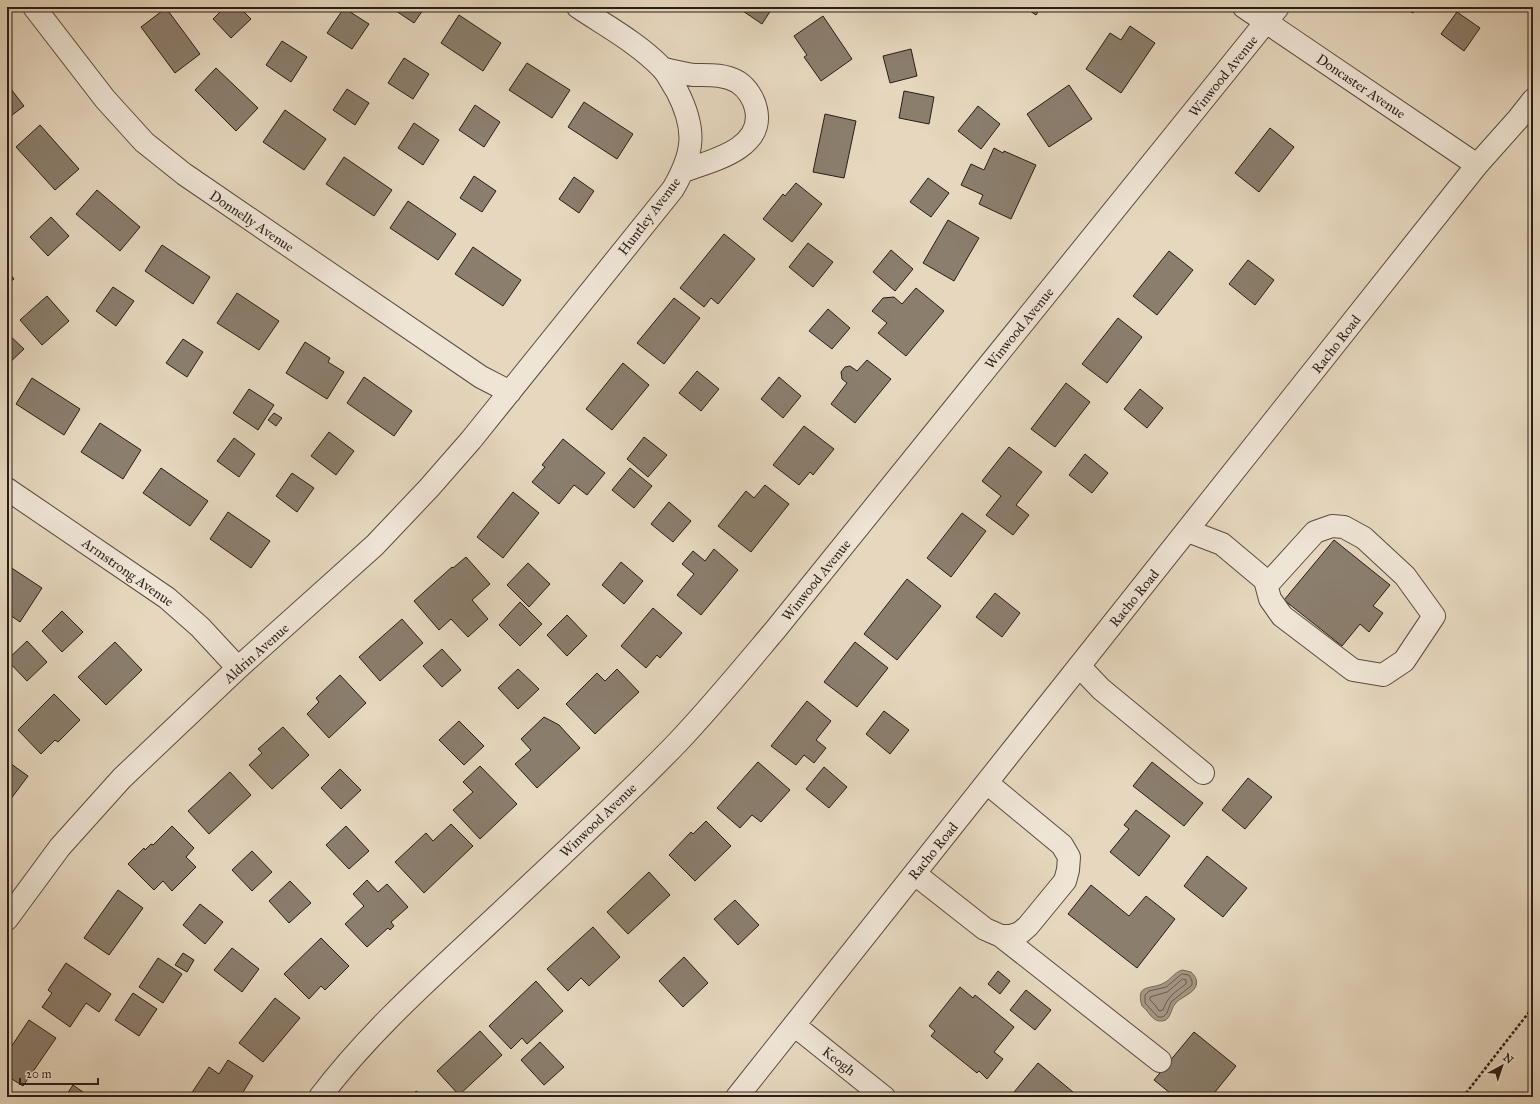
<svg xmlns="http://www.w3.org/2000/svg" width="1540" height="1104" font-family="'IM FELL Great Primer',serif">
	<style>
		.water { fill: #a69885; stroke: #746759 }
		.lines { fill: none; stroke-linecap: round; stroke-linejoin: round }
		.shore { stroke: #685b4e; stroke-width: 1 }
		.building { fill: #8b7e6d; stroke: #291e16 }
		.minor-casing { stroke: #584c40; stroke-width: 24 }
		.path { stroke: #291e16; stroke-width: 2.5; stroke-dasharray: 3 2; stroke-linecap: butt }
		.minor { stroke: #efe5d5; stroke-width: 22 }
		.labels { text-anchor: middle; stroke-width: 3; stroke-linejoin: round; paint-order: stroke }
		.street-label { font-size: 14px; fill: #291e16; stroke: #efe5d5 }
	</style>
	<rect width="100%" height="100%" fill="#e6d7be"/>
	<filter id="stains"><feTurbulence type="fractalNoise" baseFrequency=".005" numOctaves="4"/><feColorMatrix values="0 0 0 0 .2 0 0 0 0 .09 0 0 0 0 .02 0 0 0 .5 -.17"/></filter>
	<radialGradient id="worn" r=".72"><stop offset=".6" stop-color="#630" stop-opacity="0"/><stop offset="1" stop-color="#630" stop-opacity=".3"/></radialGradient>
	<path class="water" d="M1182,970L1191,972C1195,976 1198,980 1196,986C1192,995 1180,997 1175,1004C1170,1010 1171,1022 1160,1021C1152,1021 1148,1010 1142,1006C1135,983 1151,990 1164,983C1170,980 1174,973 1182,970Z"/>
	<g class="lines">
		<path class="shore" d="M1182,974L1189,975L1192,981V985L1171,1002L1167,1013L1163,1017H1158L1145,1003V995L1149,991L1166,987Z
			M1183,979L1186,980V984C1174,993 1168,996 1163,1010L1159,1011L1155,1005L1150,1000V997L1167,992Z"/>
	</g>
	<path class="building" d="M225,7H239L251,19L231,38L213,19Z
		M390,7H425L414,23Z
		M737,7H773L762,24Z
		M1024,7H1041L1036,15Z
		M1403,7H1417L1413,13Z
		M166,8L200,54L175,73L141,27Z
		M344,8L369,24L352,49L327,33Z
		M1457,12L1480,28L1464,51L1441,34Z
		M459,15L501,43L483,71L441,43Z
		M823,16L852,59L821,81L804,57L807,55L794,36Z
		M1130,26L1155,43L1121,93L1086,69L1110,33L1121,40Z
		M282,41L307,57L291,82L266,65Z
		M911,49L917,76L890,83L883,56Z
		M404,58L429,74L413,99L388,83Z
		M527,63L570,90L552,118L509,90Z
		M216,68L258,108L236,131L195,90Z
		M7,84L24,106L7,119Z
		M1069,85L1092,119L1049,147L1027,114Z
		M347,89L369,103L355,125L333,110Z
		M904,91L934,97L929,124L899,118Z
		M584,102L633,134L617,159L568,127Z
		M475,105L500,122L484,147L459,130Z
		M978,106L1000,124L981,149L958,131Z
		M285,110L326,139L304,170L263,142Z
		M825,114L856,121L844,178L813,172Z
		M414,123L439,140L423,165L398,148Z
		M40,125L79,169L55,190L16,147Z
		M1270,128L1294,147L1259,192L1235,173Z
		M994,148L1003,153L1004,151L1036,165L1011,219L979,204L983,195L961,185L971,164L984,170Z
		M344,157L392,190L374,216L326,184Z
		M474,176L496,191L482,212L460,198Z
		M574,177L594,191L579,213L559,199Z
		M928,178L949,193L931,217L910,202Z
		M796,183L822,204L792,242L763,219L783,194L785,196Z
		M97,190L140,227L120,251L76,214Z
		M408,201L456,234L438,260L390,228Z
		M51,217L69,236L48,256L30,237Z
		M948,220L979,238L954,281L923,263Z
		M724,234L755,259L718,304L711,298L704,307L680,288Z
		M808,243L833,262L813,287L789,267Z
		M162,245L210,277L193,304L145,271Z
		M473,247L521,280L503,306L455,274Z
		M891,250L913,269L895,291L873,272Z
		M1169,251L1193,270L1157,315L1133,296Z
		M1248,260L1274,280L1255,305L1229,284Z
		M7,270L14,279L7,284Z
		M113,287L134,301L116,326L96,311Z
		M916,288L944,311L906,356L878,333L887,323L872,311L883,298L894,297L902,304Z
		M237,293L279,321L259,350L217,323Z
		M47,296L69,321L42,345L20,320Z
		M674,298L700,318L664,364L637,343Z
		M828,309L850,328L832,349L809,331Z
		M1118,318L1142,337L1107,383L1082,364Z
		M7,333L24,349L7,365Z
		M183,339L203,352L187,377L166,363Z
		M305,342L330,358L328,362L344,372L327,399L286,373Z
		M867,360L891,379L855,423L831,404L847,383L842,379L841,372L845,367L850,366L857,371Z
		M623,363L649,385L612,430L586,409Z
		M697,371L719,389L701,411L679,393Z
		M364,377L412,411L394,436L347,403Z
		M779,377L801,396L783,418L761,399Z
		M32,378L80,409L64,435L16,404Z
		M1066,383L1090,402L1055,447L1031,429Z
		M249,389L274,405L258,430L233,413Z
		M1140,389L1163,408L1147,428L1124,409Z
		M274,413L282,418L276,426L268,420Z
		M100,423L141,450L123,479L81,452Z
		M804,426L834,449L813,475L810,472L799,485L773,465Z
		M329,432L354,451L336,475L311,456Z
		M644,437L667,455L648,477L627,459Z
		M234,438L255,454L239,477L217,461Z
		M563,439L605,473L587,495L574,485L559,504L532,482L545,467L542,465Z
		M1009,447L1042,472L1016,505L1029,515L1013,535L986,515L1001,496L982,481Z
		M1085,454L1108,473L1092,493L1069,475Z
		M161,468L208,501L190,526L143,493Z
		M630,468L652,486L634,508L612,490Z
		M292,473L314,488L297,512L276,496Z
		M765,485L789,504L751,552L718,526L746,491L754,498Z
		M513,492L539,513L503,558L477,537Z
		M669,502L691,521L673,542L651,524Z
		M228,512L270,541L251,568L210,539Z
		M962,513L986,531L951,577L927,558Z
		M1334,540L1390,585L1373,606L1383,613L1369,632L1360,624L1342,646L1284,600Z
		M714,549L738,570L701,615L677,595L694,574L682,564L693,551L705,561Z
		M466,557L490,584L472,600L488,619L468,637L451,619L439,630L414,601L452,567L453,568Z
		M621,562L643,581L624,604L602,585Z
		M528,563L550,584L529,607L507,585Z
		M7,565L42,588L20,622L7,613Z
		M907,579L941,606L897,660L864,634Z
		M995,593L1020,613L1002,637L976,617Z
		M520,602L542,624L520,646L499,625Z
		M653,608L682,633L660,658L657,655L646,668L621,646Z
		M62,611L83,632L62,652L42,631Z
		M567,615L587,636L567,656L547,635Z
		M402,619L423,643L380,681L359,657Z
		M27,641L47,662L27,681L7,660Z
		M115,642L142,670L106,705L78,677Z
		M855,642L888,668L857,707L824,682Z
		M442,649L461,670L442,687L423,666Z
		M518,669L539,689L518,709L498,688Z
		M617,669L639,692L595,734L566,704L597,673L605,681Z
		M340,675L366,703L329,738L307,714L319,702L316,698Z
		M54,694L80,720L58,742L55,740L41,754L18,730Z
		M807,701L831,721L816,740L826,748L814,763L804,755L796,765L771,746Z
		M884,711L909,730L890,754L866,734Z
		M544,717L559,725L580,748L537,788L515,764L531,750L521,739Z
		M459,721L484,746L464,765L439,740Z
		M283,727L309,755L272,789L249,765L262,753L258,749Z
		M7,761L28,776L7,804Z
		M758,762L790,790L761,822L752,815L740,828L717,808Z
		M1152,762L1203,803L1184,826L1133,786Z
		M480,766L517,804L480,839L453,810L473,792L463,782Z
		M824,767L847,787L829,808L806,789Z
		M340,769L361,790L341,809L321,788Z
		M230,772L251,795L209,834L188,811Z
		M1248,778L1272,797L1245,829L1222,810Z
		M1136,810L1170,836L1139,876L1110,852L1129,829L1124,825Z
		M706,821L731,846L695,881L669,855L691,832L693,834Z
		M451,824L473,846L424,893L395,862L426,833L433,841Z
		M172,826L194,848L186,857L196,867L172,891L163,881L154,890L128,864L144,848L145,850L151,844L153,845Z
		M346,826L369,851L349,869L326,845Z
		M252,851L272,872L252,891L232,870Z
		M1207,856L1247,888L1223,917L1184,886Z
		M649,872L670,895L628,934L607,912Z
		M367,880L378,892L387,884L408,907L391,922L394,926L390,930L388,928L367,947L345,924L364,906L353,894Z
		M290,881L311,903L289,923L269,901Z
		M1091,885L1129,916L1146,896L1175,919L1137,968L1068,914Z
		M118,890L143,908L109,955L84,938Z
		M735,900L759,925L738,945L714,919Z
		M200,904L223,922L205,944L183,925Z
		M593,927L620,957L589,986L581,978L568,991L547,969Z
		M321,938L349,966L325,990L321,986L309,999L284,974Z
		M232,948L259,969L242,992L214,970Z
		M183,953L194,960L187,972L175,965Z
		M684,957L708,983L683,1007L659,981Z
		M158,958L182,974L163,1003L139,987Z
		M66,963L111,994L99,1012L86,1003L70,1027L42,1007L52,993L48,990Z
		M998,971L1010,981L1000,994L988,984Z
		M536,981L563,1011L527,1044L522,1038L511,1049L489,1026Z
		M960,987L973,998L975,995L1014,1027L994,1052L1003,1059L987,1079L979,1071L977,1073L931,1036L935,1031L929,1026Z
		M1026,990L1051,1010L1035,1030L1010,1010Z
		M133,993L157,1009L139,1036L115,1020Z
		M275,998L300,1018L263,1062L239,1043Z
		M29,1020L56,1038L23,1086L7,1076V1053Z
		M480,1031L502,1055L459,1095L437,1071Z
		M1194,1032L1236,1066L1211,1097H1175L1154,1080Z
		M540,1042L564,1067L544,1085L521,1060Z
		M228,1060L253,1076L240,1097H189L209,1067L219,1074Z
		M1038,1063L1079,1097H1010Z
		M73,1085L90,1097H65Z
		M416,1091L424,1097H411Z"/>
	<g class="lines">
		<g class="minor-casing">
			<path id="minor" d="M34,7L105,99L144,142L184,174L481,377L510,392
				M1244,7L1477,165
				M664,69C673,71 684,74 694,75C709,75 724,74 738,82C747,88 754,99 756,109C765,149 711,161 683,171
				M7,489L167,598L200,627L238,668
				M1188,531L1222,544L1265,580L1270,599L1282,616L1353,670L1383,675L1404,661L1434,616L1405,576L1364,538L1344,527L1332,526L1315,532L1267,585
				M1080,667L1101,689L1203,773
				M915,874L985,929L1001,936H1011L1020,933L1028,926L1065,881L1068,870L1069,857L1062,845L987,783
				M7,919L60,847L122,778L238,668L375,545L429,488L471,440L673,189C694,153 697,130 677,91C672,84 668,74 662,68C638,43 606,26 578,7
				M1001,936L1160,1061
				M794,1025L884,1097
				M320,1097C376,1023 449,962 516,898C570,847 625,797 677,743C712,706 744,667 776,629L1278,7
				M737,1097L1477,165L1518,119L1533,100"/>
		</g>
		<path class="path" d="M1463,1097L1533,1007"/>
		<use href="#minor" class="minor"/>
	</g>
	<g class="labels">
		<g class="street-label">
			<text transform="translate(1223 76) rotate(-51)" y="5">Winwood Avenue</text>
			<text transform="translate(1361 86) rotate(34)" y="5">Doncaster Avenue</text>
			<text transform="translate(649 216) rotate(-53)" y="5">Huntley Avenue</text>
			<text transform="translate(252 221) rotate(34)" y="5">Donnelly Avenue</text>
			<text transform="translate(1019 328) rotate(-51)" y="5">Winwood Avenue</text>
			<text transform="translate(1336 344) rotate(-52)" y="5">Racho Road</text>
			<text transform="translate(128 572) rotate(35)" y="5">Armstrong Avenue</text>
			<text transform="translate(816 580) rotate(-51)" y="5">Winwood Avenue</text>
			<text transform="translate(1134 598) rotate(-51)" y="5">Racho Road</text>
			<text transform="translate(256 653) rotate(-42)" y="5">Aldrin Avenue</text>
			<text transform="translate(598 820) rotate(-44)" y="5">Winwood Avenue</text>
			<text transform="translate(933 851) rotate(-51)" y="5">Racho Road</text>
			<text transform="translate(839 1061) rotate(38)" y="5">Keogh</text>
		</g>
	</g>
	<rect width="1540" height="1104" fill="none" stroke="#e6d7be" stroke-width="24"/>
	<rect x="8" y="8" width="1524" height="1088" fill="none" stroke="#291e16" stroke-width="2"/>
	<rect x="12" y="12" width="1516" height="1080" fill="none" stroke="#291e16"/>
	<g transform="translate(1502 1066) rotate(40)" stroke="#efe5d5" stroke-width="3" paint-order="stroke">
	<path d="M0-3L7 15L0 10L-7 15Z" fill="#291e16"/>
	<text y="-6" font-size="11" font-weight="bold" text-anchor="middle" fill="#291e16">N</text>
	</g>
	<path d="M20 1078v6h78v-6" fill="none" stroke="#291e16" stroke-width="2"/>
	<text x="26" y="1078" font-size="12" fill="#291e16" stroke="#efe5d5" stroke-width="3" paint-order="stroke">20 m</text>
	<rect width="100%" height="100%" filter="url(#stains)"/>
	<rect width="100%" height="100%" fill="url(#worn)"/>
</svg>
